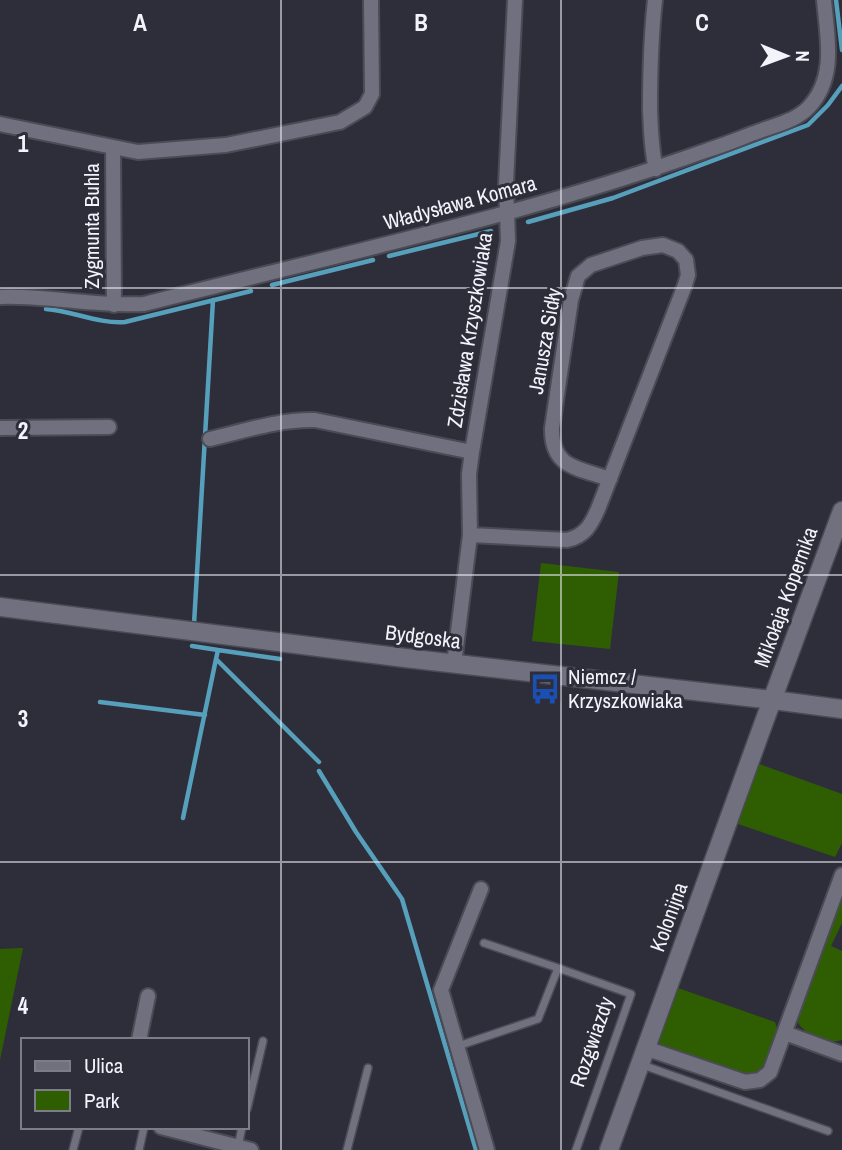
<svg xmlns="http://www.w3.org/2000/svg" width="842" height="1150" font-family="'Archivo Narrow',sans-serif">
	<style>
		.green { fill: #2f5e02 }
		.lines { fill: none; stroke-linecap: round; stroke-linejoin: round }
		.stream { stroke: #56a0bc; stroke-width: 4.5 }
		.service-casing { stroke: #4b4b56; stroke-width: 10 }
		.minor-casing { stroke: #4b4b56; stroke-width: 18 }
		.tertiary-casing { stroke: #4b4b56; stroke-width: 21 }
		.service { stroke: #70707f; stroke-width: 7 }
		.minor { stroke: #70707f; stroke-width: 14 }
		.tertiary { stroke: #70707f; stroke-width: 18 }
		.grid { fill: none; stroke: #f3f3fc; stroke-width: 2; stroke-opacity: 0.55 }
		.labels { text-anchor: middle; stroke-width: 6; stroke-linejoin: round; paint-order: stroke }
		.street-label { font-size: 21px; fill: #f3f3fc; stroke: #2e2e3a }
		.poi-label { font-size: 21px; fill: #f3f3fc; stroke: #2e2e3a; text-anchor: start }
		.grid-label { font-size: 23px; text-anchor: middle; font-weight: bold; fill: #f3f3fc; stroke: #2e2e3a; stroke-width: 6; stroke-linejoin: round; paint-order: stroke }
	</style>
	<rect width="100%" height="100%" fill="#2e2e3a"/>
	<path class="green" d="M541,563L619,572L610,649L532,641Z
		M759,764L842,794V843L835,857L738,824Z
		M842,899V923L831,946L842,951V1040C828,1045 806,1035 798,1023L800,1012Z
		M23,948L0,1060V949Z
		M678,988L775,1022L777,1028C774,1038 768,1066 759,1072C754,1075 752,1074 747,1074L688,1057L660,1046L659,1041Z"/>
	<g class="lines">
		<path class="stream" d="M836,0L842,50
			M528,222L613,198L808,125L828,105L842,86
			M389,256L491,231
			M272,285L373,260
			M46,309C73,311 98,324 125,322L251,291
			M194,624L213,300
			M192,646L218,650L216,659L319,762
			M218,650L280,659
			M100,702L205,715
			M319,771L356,832L402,899L476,1150
			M183,818L216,659"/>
		<g class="service-casing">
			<path id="service" d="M484,943L558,968
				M458,1046L538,1019L558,968L631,994L576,1150
				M640,1064L828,1131
				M247,1109L263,1041
				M238,1147L242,1127
				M73,1150L79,1127
				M139,1150L144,1127
				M347,1150L368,1068"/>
		</g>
		<g class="minor-casing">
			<path id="minor" d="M655,0C651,36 650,73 650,109C651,130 651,149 656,169
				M0,124L138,152L226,145L340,122L365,107L372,94L371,0
				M113,148L114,305
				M0,297C48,295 96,307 144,304C332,256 524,216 708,150C724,145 741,138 757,132C775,125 796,121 809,107C837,77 827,36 824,0
				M0,428L109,427
				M210,439C244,431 280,419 315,420L472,452
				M470,535L567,540C585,536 591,525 598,509L685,285L688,275L686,260L678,251L663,245L642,248L591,265L578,276L571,300L552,428C551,468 578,468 610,479
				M454,664L470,535L469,474L472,452L508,241L506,184L515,0
				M481,889L441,990L487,1150
				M785,1033L842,1054
				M139,1040L148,996
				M645,1048L745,1082L760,1080L770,1072L842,875
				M161,1127L251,1150"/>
		</g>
		<g class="tertiary-casing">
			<path id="tertiary" d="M0,607L405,658L773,700L842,709
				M609,1150L764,722L842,511"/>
		</g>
		<use href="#service" class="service"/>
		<use href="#minor" class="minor"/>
		<use href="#tertiary" class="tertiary"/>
	</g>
	<path class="grid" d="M281,0V1150M561,0V1150M0,288H842M0,575H842M0,862H842"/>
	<defs>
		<g id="bus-bare" transform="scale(2.415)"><path d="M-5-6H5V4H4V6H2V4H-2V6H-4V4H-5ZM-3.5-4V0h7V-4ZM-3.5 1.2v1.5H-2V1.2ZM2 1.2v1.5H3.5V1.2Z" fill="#1a4fb4" stroke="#2e2e3a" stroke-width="2.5" paint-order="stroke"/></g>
	</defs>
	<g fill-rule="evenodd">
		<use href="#bus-bare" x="545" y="689"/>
	</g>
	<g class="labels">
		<g class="street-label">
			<text transform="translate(460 203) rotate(-15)" y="7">Władysława Komara</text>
			<text transform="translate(92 226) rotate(-90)" y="7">Zygmunta Buhla</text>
			<text transform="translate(470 330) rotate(-81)" y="7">Zdzisława Krzyszkowiaka</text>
			<text transform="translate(545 341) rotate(-80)" y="7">Janusza Sidły</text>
			<text transform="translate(786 597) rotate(-70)" y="7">Mikołaja Kopernika</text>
			<text transform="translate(423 637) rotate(7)" y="7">Bydgoska</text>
			<text transform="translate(669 917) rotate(-70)" y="7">Kolonijna</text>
			<text transform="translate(592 1042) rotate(-71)" y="7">Rozgwiazdy</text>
		</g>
		<g class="poi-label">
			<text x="568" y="684">Niemcz /<tspan x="568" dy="24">Krzyszkowiaka</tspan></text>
		</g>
	</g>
	<g class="grid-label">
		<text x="140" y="31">A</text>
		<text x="421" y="31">B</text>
		<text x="702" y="31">C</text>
		<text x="23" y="152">1</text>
		<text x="23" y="439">2</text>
		<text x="23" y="727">3</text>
		<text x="23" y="1014">4</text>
	</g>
	<rect x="21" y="1038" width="228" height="91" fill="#2e2e3a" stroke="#7d7d88" stroke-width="2"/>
	<rect x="35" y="1061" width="35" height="10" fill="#70707f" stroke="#7d7d88" stroke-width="2"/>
	<text x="84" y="1073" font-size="21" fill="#f3f3fc">Ulica</text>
	<rect x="35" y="1090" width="35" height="21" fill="#2f5e02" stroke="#7d7d88" stroke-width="2"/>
	<text x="84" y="1108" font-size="21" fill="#f3f3fc">Park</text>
	<g transform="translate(786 56) rotate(91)" stroke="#2e2e3a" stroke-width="5" paint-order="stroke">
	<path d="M0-5L12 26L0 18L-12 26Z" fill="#f3f3fc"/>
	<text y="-10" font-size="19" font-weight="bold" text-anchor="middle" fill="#f3f3fc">N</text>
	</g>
</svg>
